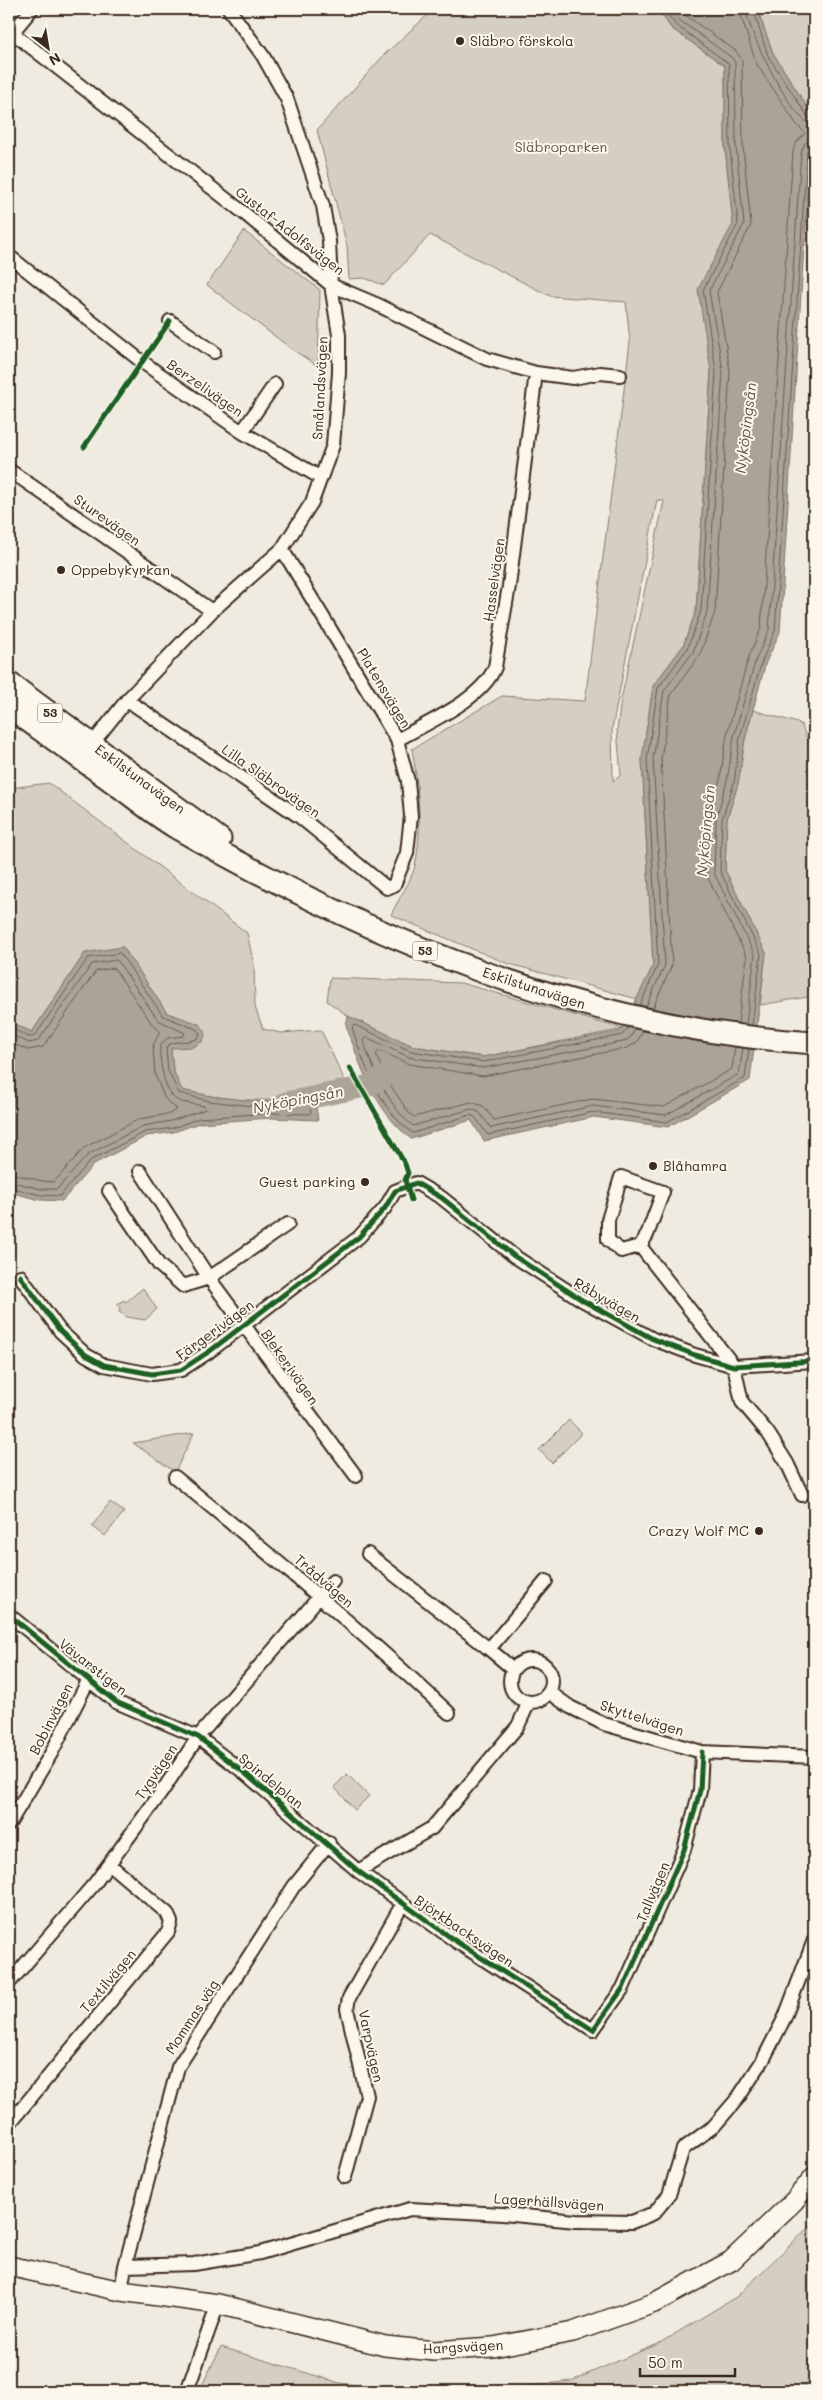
<svg xmlns="http://www.w3.org/2000/svg" width="823" height="2400" font-family="Mali,sans-serif">
	<style>
		.green { fill: #d5cec3; stroke: #887c70; fill-rule: evenodd }
		.water { fill: #aca397; stroke: #7f7367 }
		.lines { fill: none; stroke-linecap: round; stroke-linejoin: round }
		.shore { stroke: #685a4e; stroke-width: 1 }
		.river { stroke: #aca397; stroke-width: 22 }
		.street-casing { stroke: #3b2a1e; stroke-width: 16 }
		.secondary-casing { stroke: #3b2a1e; stroke-width: 22 }
		.primary-casing { stroke: #3b2a1e; stroke-width: 25 }
		.street { stroke: #fbf7ec; stroke-width: 12 }
		.secondary { stroke: #fbf7ec; stroke-width: 19 }
		.primary { stroke: #fbf7ec; stroke-width: 21 }
		.cycleway-casing { stroke: #fbf7ec; stroke-width: 8 }
		.cycleway { stroke: #1b5e20; stroke-width: 5 }
		.poi-dot { fill: #3b2a1e; stroke: #fbf7ec; stroke-width: 2 }
		.labels { text-anchor: middle; stroke-width: 4; stroke-linejoin: round; paint-order: stroke }
		.shield { fill: #fbf7ec; stroke: #75685c; stroke-width: 1 }
		.shield-label { font-size: 12px; font-weight: bold; fill: #3b2a1e }
		.poi-label { font-size: 14px; fill: #3b2a1e; stroke: #fbf7ec; text-anchor: start }
		.park-label { font-size: 14px; fill: #625347; stroke: #fbf7ec }
		.street-label { font-size: 14px; fill: #3b2a1e; stroke: #fbf7ec }
		.water-label { font-size: 15px; font-style: italic; fill: #635448; stroke: #fbf7ec }
	</style>
	<rect width="100%" height="100%" fill="#f0ebe0"/>
	<filter id="ink" filterUnits="userSpaceOnUse"><feTurbulence type="fractalNoise" baseFrequency=".02" numOctaves="2"/><feDisplacementMap in="SourceGraphic" scale="10" xChannelSelector="R" yChannelSelector="G"/><feConvolveMatrix kernelMatrix="1 2 1 2 8 2 1 2 1" color-interpolation-filters="sRGB"/></filter>
	<g filter="url(#ink)">
		<path class="green" d="M434,9H658L671,28L725,66V147L733,224L711,371L696,611L683,646L653,686L642,759L653,966L637,999L506,963L391,915C398,899 411,882 415,866C423,830 418,784 412,749L502,696L585,701L630,342L626,302L550,296L430,235L384,285L364,278L349,279L347,246L317,130L385,54ZM657,500L664,501L621,700L617,730L621,775L613,781L612,729Z
			M757,9H814V118L773,53Z
			M814,124V244L804,245Z
			M244,231L320,290L318,366L293,350L207,285Z
			M753,710L801,724L814,755V996L760,1005L766,953L725,870L727,819L738,784L745,739Z
			M49,783L247,933L254,965L255,1007L263,1029L281,1033L321,1030L345,1081C285,1106 243,1104 181,1090L173,1070L171,1048L199,1024L167,1013L123,947L85,953L32,1032L9,1022V788Z
			M330,978L461,983L623,1029L483,1057L413,1046L348,1016L327,1001Z
			M143,1288L157,1309L145,1320L127,1317L119,1312L120,1308L117,1304L124,1300L126,1302Z
			M569,1420L582,1433L552,1463L539,1450Z
			M194,1433L175,1472L133,1443Z
			M110,1502L124,1512L105,1536L92,1526Z
			M347,1774L369,1796L355,1810L334,1787Z
			M814,2222V2391H490L571,2381L658,2344L736,2297Z
			M221,2347L340,2383L412,2391H199Z"/>
		<path class="water" d="M658,9H757L773,53L814,118L804,245L780,632L766,662L745,739L738,784L727,819L725,870L766,953L750,1080L668,1127L594,1117L484,1141L471,1120L411,1139C374,1109 361,1068 346,1025L348,1016L413,1046L483,1057L621,1031L653,966L642,759L653,686L683,646L696,611L711,371L698,289L733,224L725,147V66L671,28Z
			M123,947L167,1013L199,1024L206,1032L203,1041L193,1047L171,1048L173,1070L182,1090L210,1096L262,1102L314,1094L318,1120L271,1118L199,1123L174,1132L147,1136L94,1164L62,1201L40,1200L9,1192V1022L32,1032L85,953Z"/>
		<g class="lines">
			<path class="shore" d="M746,9C747,30 794,125 814,126
				M753,9L768,56L808,117L814,120
				M640,1005L658,965L647,759L658,688L687,649L701,611L716,371L703,290L738,224L730,147L729,64L675,24L664,9
				M646,1007L665,965L653,759L664,691L693,652L707,612L723,371L709,291L744,224L736,146L735,62L731,57L679,20L672,9
				M653,1008L672,965L661,759L671,694L700,655L715,612L730,371L717,292L751,225L743,146L742,60L736,51L685,15L681,9
				M738,1023L747,957L707,876L708,818L720,780L727,734L749,656L761,628L793,151L796,143L805,133L797,125L756,63L739,9
				M746,1024L755,955L714,873L716,819L727,781L734,736L756,659L769,630L801,152L805,143L814,141
				M752,1025L761,954L720,871L722,819L734,783L740,737L762,661L775,631L807,152L809,148L814,147
				M9,1027L29,1037L35,1036L88,958L120,953L163,1016L196,1029L200,1033L198,1038C188,1044 173,1039 166,1047L168,1071L179,1093L209,1101L261,1107L308,1100L311,1112L309,1114L271,1113L199,1118L173,1128L145,1132L91,1160L60,1196L40,1195L9,1187
				M629,1027L622,1035L483,1062L411,1051L355,1025L352,1027C362,1061 382,1114 413,1133L470,1115L475,1117L488,1135L593,1112L667,1122L745,1078L749,1048
				M635,1029L630,1038L623,1042L483,1068L409,1057L366,1037L363,1040C373,1069 388,1106 413,1126L471,1109L479,1112L491,1128L593,1106L666,1115L739,1074L743,1048
				M643,1031L636,1043L627,1048L483,1076L409,1064L380,1051L376,1054L385,1077L409,1113L414,1117L471,1102L483,1106L494,1120L592,1099L664,1107L732,1069L735,1047
				M9,1034L29,1043L38,1041L92,964L117,960L158,1020L185,1033L183,1036L167,1038L160,1046C159,1059 164,1094 177,1100C185,1104 196,1104 204,1106L206,1109L171,1121L143,1126L89,1154L57,1189H41L9,1181
				M9,1042L28,1050L43,1047L96,971L114,968L152,1024L160,1031L153,1046L155,1075L165,1099L177,1109L169,1114L139,1119L84,1148L54,1182L42,1181L9,1173"/>
			<path class="river" d="M284,1103L368,1086L394,1071"/>
			<g class="street-casing">
				<path id="street" d="M9,30L244,213L331,285L376,304L487,359L536,373L573,378L600,373L620,375
					M12,33L32,9
					M9,256L141,361L242,432L321,478
					M170,321L214,352
					M242,432L275,384
					M9,470L212,611
					M127,700L300,817L387,888L394,885L407,853L411,816L408,781L397,740L282,549
					M397,740C428,722 482,700 495,667L509,586L536,373
					M88,749L127,700L212,611L282,549L312,502L333,445L339,373V335L331,285L329,241L323,206L287,99L263,56L229,9
					M140,1171L209,1278L356,1476
					M109,1191L159,1265L183,1286L209,1278L288,1224
					M640,1246L621,1251L608,1240V1220L621,1177L663,1192L647,1235L640,1246L734,1366L742,1402L768,1433L787,1463L802,1495
					M20,1276L60,1331L86,1355L104,1365L152,1374L181,1370L210,1351L359,1237L385,1208L395,1191L416,1183L442,1198L514,1256L582,1300L653,1339L695,1355L734,1366L814,1361
					M175,1477C268,1553 361,1630 449,1713
					M368,1554L489,1649L546,1581
					M9,1615L116,1702L198,1737L246,1774L358,1871L457,1942L593,2030L623,1988L684,1850L700,1790L702,1752
					M489,1649L513,1669
					M510 1681a21 21 0 1 1 42 0a21 21 0 1 1-42 0Z
					M549,1692L570,1707L604,1724L702,1752L814,1757
					M9,1824L52,1752L89,1679
					M358,1871L432,1828L518,1726L529,1702
					M9,1983L95,1883L161,1793L198,1737L333,1581
					M9,2124L168,1932L171,1922L167,1913L109,1864
					M345,2177L367,2096L347,2009L349,1998L403,1903
					M125,2266L194,2264L260,2253L410,2209L503,2214L576,2221L632,2222L654,2213L669,2195L683,2149L714,2126L738,2098L763,2060L785,2017L814,1940
					M121,2291L125,2266L178,2067L294,1886L329,1843
					M187,2391L218,2304"/>
			</g>
			<g class="secondary-casing">
				<path id="secondary" d="M9,2266L121,2291L218,2304L385,2346L434,2351L493,2347L573,2332L654,2303L731,2261L794,2201L814,2177"/>
			</g>
			<g class="primary-casing">
				<path id="primary" d="M9,683L220,839
					M9,707C45,733 81,759 117,785C136,799 155,815 175,827C370,939 587,1029 814,1043"/>
			</g>
			<use href="#street" class="street"/>
			<use href="#secondary" class="secondary"/>
			<use href="#primary" class="primary"/>
			<g class="cycleway-casing">
				<path id="cycleway" d="M84,447L170,321
					M350,1068L405,1164L408,1173L405,1180L411,1200
					M20,1276L60,1331L86,1355L104,1365L152,1374L181,1370L210,1351L359,1237L385,1208L395,1191L416,1183L442,1198L514,1256L582,1300L653,1339L695,1355L734,1366L814,1361
					M9,1615L116,1702L198,1737L246,1774L358,1871L457,1942L593,2030L623,1988L684,1850L700,1790L702,1752"/>
			</g>
			<use href="#cycleway" class="cycleway"/>
		</g>
	</g>
	<g class="poi-dot">
		<circle cx="460" cy="41" r="5"/>
		<circle cx="61" cy="570" r="5"/>
		<circle cx="653" cy="1166" r="5"/>
		<circle cx="365" cy="1182" r="5"/>
		<circle cx="759" cy="1531" r="5"/>
	</g>
	<g class="labels">
		<g class="shield">
			<rect x="37.5" y="703.5" width="25" height="19" rx="4"/>
			<rect x="412.5" y="941.5" width="25" height="19" rx="4"/>
		</g>
		<g class="shield-label">
			<text x="50" y="717">53</text>
			<text x="425" y="955">53</text>
		</g>
		<g class="poi-label">
			<text x="470" y="46">Släbro förskola</text>
			<text x="71" y="575">Oppebykyrkan</text>
			<text x="663" y="1171">Blåhamra</text>
			<text x="355" y="1187" text-anchor="end">Guest parking</text>
			<text x="749" y="1536" text-anchor="end">Crazy Wolf MC</text>
		</g>
		<g class="park-label">
			<text x="561" y="152">Släbroparken</text>
		</g>
		<g class="street-label">
			<text transform="translate(290 231) rotate(38)" y="5">Gustaf-Adolfsvägen</text>
			<text transform="translate(205 388) rotate(35)" y="5">Berzelivägen</text>
			<text transform="translate(320 388) rotate(-87)" y="5">Smålandsvägen</text>
			<text transform="translate(107 520) rotate(35)" y="5">Sturevägen</text>
			<text transform="translate(494 580) rotate(-82)" y="5">Hasselvägen</text>
			<text transform="translate(384 688) rotate(59)" y="5">Platensvägen</text>
			<text transform="translate(140 779) rotate(36)" y="5">Eskilstunavägen</text>
			<text transform="translate(271 781) rotate(35)" y="5">Lilla Släbrovägen</text>
			<text transform="translate(534 988) rotate(18)" y="5">Eskilstunavägen</text>
			<text transform="translate(607 1300) rotate(30)" y="5">Råbyvägen</text>
			<text transform="translate(215 1330) rotate(-36)" y="5">Färgerivägen</text>
			<text transform="translate(290 1367) rotate(55)" y="5">Blekerivägen</text>
			<text transform="translate(324 1581) rotate(41)" y="5">Trådvägen</text>
			<text transform="translate(93 1667) rotate(38)" y="5">Vävarstigen</text>
			<text transform="translate(642 1718) rotate(18)" y="5">Skyttelvägen</text>
			<text transform="translate(51 1719) rotate(-63)" y="5">Bobinvägen</text>
			<text transform="translate(156 1772) rotate(-56)" y="5">Tygvägen</text>
			<text transform="translate(271 1781) rotate(39)" y="5">Spindelplan</text>
			<text transform="translate(653 1892) rotate(-67)" y="5">Tallvägen</text>
			<text transform="translate(464 1931) rotate(34)" y="5">Björkbacksvägen</text>
			<text transform="translate(108 1981) rotate(-50)" y="5">Textilvägen</text>
			<text transform="translate(192 2017) rotate(-57)" y="5">Mommas väg</text>
			<text transform="translate(371 2046) rotate(78)" y="5">Varpvägen</text>
			<text transform="translate(549 2202) rotate(4)" y="5">Lagerhällsvägen</text>
			<text transform="translate(463 2347) rotate(-3)" y="5">Hargsvägen</text>
		</g>
		<g class="water-label">
			<text transform="translate(746 428) rotate(-83)" y="5">Nyköpingsån</text>
			<text transform="translate(706 831) rotate(-85)" y="5">Nyköpingsån</text>
			<text transform="translate(298 1100) rotate(-11)" y="5">Nyköpingsån</text>
		</g>
	</g>
	<rect width="823" height="2400" fill="none" stroke="#fbf7ec" stroke-width="30"/>
	<rect x="15" y="15" width="793" height="2370" fill="none" stroke="#3b2a1e" stroke-width="2" filter="url(#ink)"/>
	<g transform="translate(48 48) rotate(149)" stroke="#fbf7ec" stroke-width="4" paint-order="stroke">
	<path d="M0-4L9 19L0 12L-9 19Z" fill="#3b2a1e"/>
	<text y="-8" font-size="14" font-weight="bold" text-anchor="middle" fill="#3b2a1e">N</text>
	</g>
	<path d="M640 2368v8h95v-8" fill="none" stroke="#3b2a1e" stroke-width="2.5"/>
	<text x="648" y="2368" font-size="15" fill="#3b2a1e" stroke="#fbf7ec" stroke-width="4" paint-order="stroke">50 m</text>
</svg>
